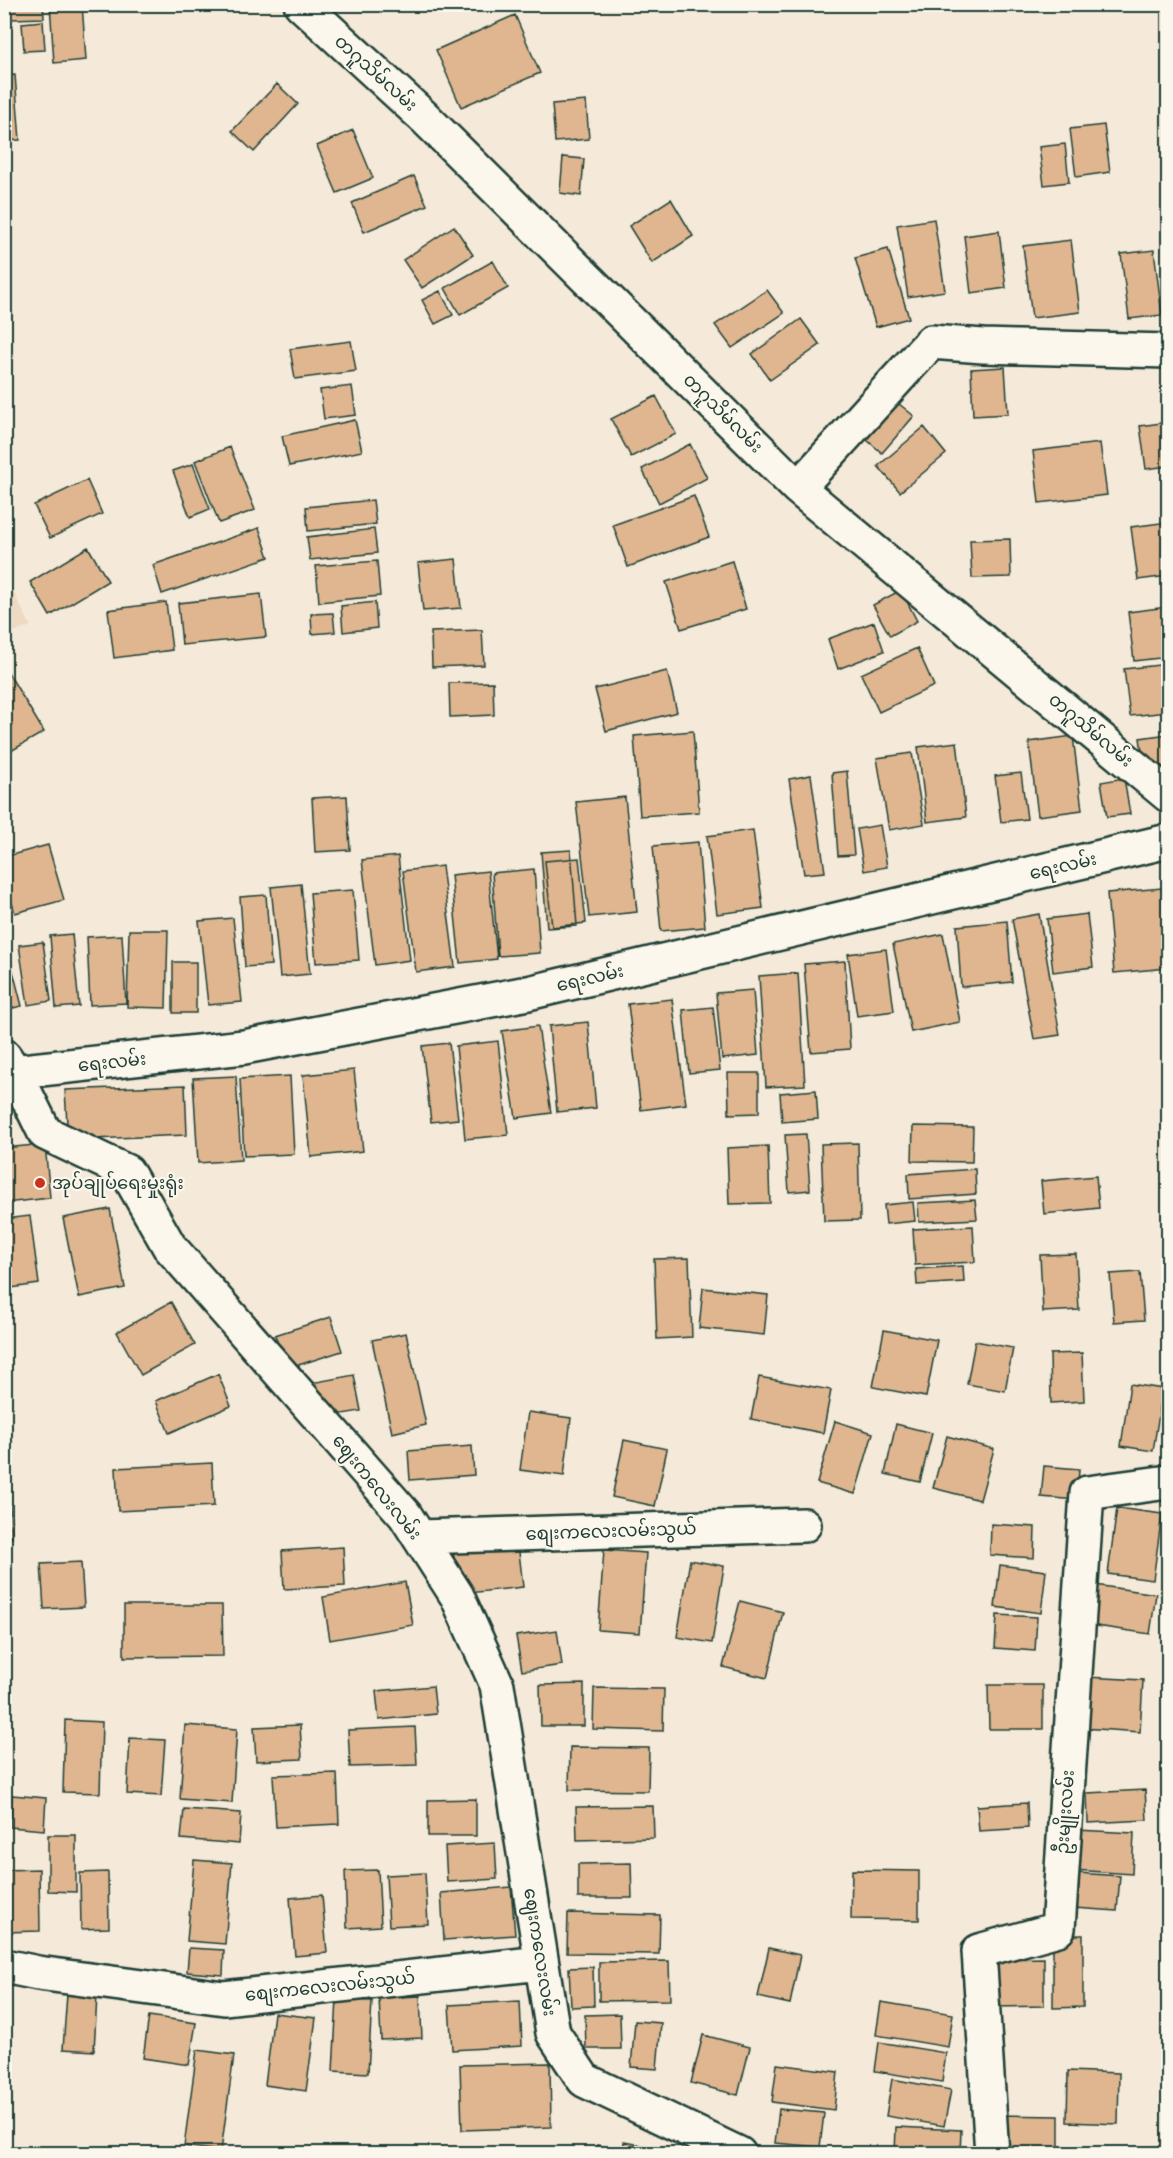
<svg xmlns="http://www.w3.org/2000/svg" width="1173" height="2158" font-family="Delius,'Noto Sans Myanmar',sans-serif">
	<style>
		.built { fill: #eedac3 }
		.building { fill: #dfb68f; stroke: #1f3d34; stroke-width: 1.5 }
		.lines { fill: none; stroke-linecap: round; stroke-linejoin: round }
		.minor-casing { stroke: #1f3d34; stroke-width: 38 }
		.minor { stroke: #fbf7ec; stroke-width: 33 }
		.poi-dot { fill: #c8321e; stroke: #fbf7ec; stroke-width: 2 }
		.labels { text-anchor: middle; stroke-width: 4.5; stroke-linejoin: round; paint-order: stroke }
		.street-label { font-size: 18px; fill: #1f3d34; stroke: #fbf7ec }
		.poi-label { font-size: 18px; fill: #1f3d34; stroke: #fbf7ec; text-anchor: start }
	</style>
	<rect width="100%" height="100%" fill="#f5ead9"/>
	<filter id="ink" filterUnits="userSpaceOnUse"><feTurbulence type="fractalNoise" baseFrequency=".0167" numOctaves="2"/><feDisplacementMap in="SourceGraphic" scale="12" xChannelSelector="R" yChannelSelector="G"/><feConvolveMatrix kernelMatrix="1 2 1 2 8 2 1 2 1" color-interpolation-filters="sRGB"/></filter>
	<g filter="url(#ink)">
		<path class="built" d="M5,576L31,626L5,635H4Z"/>
		<path class="building" d="M10,4H43L44,18L11,19Z
			M50,4H82L86,60L54,63Z
			M515,15L540,73L461,107L436,50Z
			M43,21L45,50L24,51L22,23Z
			M15,75L20,140L4,141V76Z
			M277,84L298,104L254,152L232,131Z
			M586,101L589,139L555,142L552,104Z
			M1104,125L1110,172L1076,177L1070,129Z
			M353,130L373,178L337,193L317,146Z
			M1065,144L1069,182L1044,185L1039,147Z
			M563,157L584,159L581,196L560,193Z
			M414,176L427,205L364,232L352,203Z
			M671,199L693,236L652,263L629,226Z
			M934,219L945,291L908,297L897,225Z
			M454,226L473,255L422,288L403,260Z
			M999,231L1006,288L971,293L964,236Z
			M1071,240L1080,312L1032,318L1023,246Z
			M888,249L909,318L876,327L855,258Z
			M1154,250L1162,315L1129,319L1121,254Z
			M493,261L508,288L460,315L445,288Z
			M767,290L784,313L732,348L715,325Z
			M440,291L453,315L435,324L422,300Z
			M801,319L820,345L770,380L752,354Z
			M351,341L356,371L295,379L290,349Z
			M1005,367L1008,414L973,416L971,369Z
			M352,386L356,415L324,419L320,390Z
			M656,396L676,434L631,457L611,419Z
			M893,399L914,416L882,453L861,435Z
			M355,420L362,451L289,466L282,436Z
			M1168,422V466L1146,469L1140,426Z
			M924,427L946,454L900,492L878,466Z
			M1100,443L1107,495L1039,503L1033,451Z
			M690,444L707,478L659,503L642,469Z
			M230,447L255,510L219,523L195,461Z
			M193,464L210,509L190,517L173,471Z
			M87,480L102,514L50,538L34,505Z
			M694,496L709,537L628,567L613,525Z
			M373,500L376,524L308,531L306,507Z
			M1168,522V576L1138,580L1131,527Z
			M259,528L269,557L162,594L153,565Z
			M374,529L377,553L310,560L307,537Z
			M1010,539L1011,577L972,578L970,540Z
			M88,547L108,581L50,616L30,582Z
			M456,559L461,608L423,611L418,563Z
			M377,561L380,596L319,602L316,566Z
			M732,561L746,609L681,629L666,582Z
			M901,590L917,621L890,636L873,605Z
			M261,594L266,637L182,645L178,603Z
			M166,602L172,650L114,658L108,610Z
			M375,602L377,628L343,632L341,606Z
			M1167,607L1168,657L1134,661L1128,612Z
			M333,613L335,632L312,634L311,614Z
			M874,622L884,651L838,669L828,639Z
			M482,630L484,665L432,667L431,632Z
			M917,648L934,686L879,712L861,674Z
			M1168,664V712L1130,716L1124,669Z
			M4,666L44,732L4,755Z
			M667,671L677,712L606,731L595,689Z
			M493,682L494,715L450,717L449,683Z
			M693,731L699,812L640,816L634,736Z
			M1168,734V777L1146,780L1140,738Z
			M1073,736L1082,810L1038,816L1029,742Z
			M957,742L966,817L927,822L918,747Z
			M912,753L924,824L889,830L877,758Z
			M847,771L854,855L838,856L832,773Z
			M1021,773L1027,819L1001,822L995,776Z
			M811,775L825,872L804,874L789,779Z
			M1124,778L1130,814L1107,817L1101,782Z
			M347,796L350,850L315,852L312,798Z
			M625,797L637,912L589,917L576,802Z
			M880,825L887,867L864,871L857,829Z
			M753,830L763,908L717,914L707,836Z
			M698,842L705,927L661,931L653,846Z
			M48,845L64,900L15,913L4,876V857Z
			M571,850L577,926L547,928L541,852Z
			M398,856L410,960L375,965L362,860Z
			M579,858L586,923L552,927L545,861Z
			M442,866L455,967L416,972L403,871Z
			M534,869L540,953L498,956L492,873Z
			M488,871L497,959L460,963L451,875Z
			M301,884L310,974L280,977L271,887Z
			M1162,888L1168,968L1114,973L1107,893Z
			M353,890L359,960L316,963L310,893Z
			M266,895L271,965L245,967L240,897Z
			M1039,914L1060,1035L1034,1039L1012,919Z
			M1087,914L1093,967L1053,972L1047,919Z
			M233,918L242,1002L208,1005L199,921Z
			M1007,921L1012,982L961,987L957,926Z
			M129,930H168L166,1008L127,1007Z
			M72,934L79,1006L56,1008L50,936Z
			M943,934L960,1022L911,1032L893,944Z
			M122,935L126,1003L90,1005L87,937Z
			M43,942L51,1001L28,1005L19,945Z
			M886,949L894,1011L857,1016L848,954Z
			M4,952H8L22,1006L4,1010Z
			M845,961L850,1049L811,1052L804,964Z
			M173,962H196V1013H173Z
			M798,973L805,1085L766,1087L759,976Z
			M753,990L758,1055L722,1059L716,993Z
			M672,999L686,1104L641,1110L628,1004Z
			M713,1007L720,1070L689,1073L683,1010Z
			M588,1022L596,1108L557,1112L549,1026Z
			M538,1026L551,1113L516,1118L502,1031Z
			M498,1041L508,1135L465,1139L456,1046Z
			M449,1043L458,1119L431,1122L422,1046Z
			M354,1070L363,1151L311,1157L303,1075Z
			M728,1073H759V1113L729,1114Z
			M236,1076L241,1160L198,1163L193,1078Z
			M290,1076L294,1154L244,1156L240,1079Z
			M185,1085L187,1135L68,1140L65,1090Z
			M816,1090L818,1119L782,1122L780,1093Z
			M913,1126L973,1127L972,1162L912,1161Z
			M806,1134L810,1190L789,1192L785,1135Z
			M858,1143L860,1220L824,1221L821,1144Z
			M45,1144L50,1198L5,1203L4,1148Z
			M768,1146L770,1203L729,1204L727,1148Z
			M975,1169L976,1194L909,1199L908,1174Z
			M1096,1176L1099,1208L1044,1214L1041,1181Z
			M975,1200L977,1219L919,1222L918,1203Z
			M913,1202L915,1221L886,1224L884,1205Z
			M110,1209L125,1288L79,1297L63,1218Z
			M30,1216L39,1284L4,1289V1219Z
			M973,1226L975,1262L915,1265L913,1229Z
			M1076,1254L1079,1310L1043,1312L1040,1255Z
			M689,1258L692,1337L657,1339L654,1259Z
			M963,1266L964,1282L917,1285L916,1269Z
			M1140,1272L1144,1320L1114,1322L1110,1274Z
			M703,1288L768,1295L764,1335L699,1328Z
			M171,1302L195,1345L141,1375L117,1332Z
			M331,1317L342,1351L286,1369L275,1335Z
			M884,1330L937,1340L926,1397L873,1387Z
			M406,1333L426,1425L392,1433L372,1340Z
			M975,1341L1013,1348L1005,1391L967,1384Z
			M1082,1353L1084,1401L1051,1403L1050,1354Z
			M218,1374L231,1406L169,1433L156,1401Z
			M354,1375L361,1411L318,1418L311,1383Z
			M759,1377L831,1390L823,1433L751,1419Z
			M1130,1384L1163,1389L1153,1451L1121,1446Z
			M528,1412L571,1418L564,1476L520,1470Z
			M835,1421L873,1433L855,1494L817,1483Z
			M896,1424L932,1433L920,1482L885,1474Z
			M947,1436L994,1449L980,1500L933,1488Z
			M624,1440L667,1449L655,1506L612,1497Z
			M472,1446L474,1475L410,1480L408,1451Z
			M212,1463L214,1506L118,1511L116,1468Z
			M1044,1466L1079,1469L1077,1500L1041,1497Z
			M8,1475L12,1538H4V1476Z
			M1117,1508L1162,1514L1153,1580L1108,1574Z
			M991,1524L1035,1527L1034,1558L990,1555Z
			M518,1543L523,1587L459,1594L453,1550Z
			M343,1547L345,1586L284,1589L282,1551Z
			M604,1550L646,1553L640,1633L598,1630Z
			M690,1560L724,1566L712,1643L677,1637Z
			M81,1562L84,1607L44,1609L41,1564Z
			M1000,1565L1046,1571L1041,1613L995,1607Z
			M405,1582L413,1625L330,1640L323,1597Z
			M1095,1585L1156,1594L1150,1634L1090,1625Z
			M740,1601L783,1612L767,1678L723,1667Z
			M124,1605H222L223,1656L124,1657Z
			M997,1615L1037,1617L1035,1651L995,1648Z
			M557,1630L562,1665L522,1671L516,1636Z
			M1086,1677L1143,1680L1140,1732L1083,1728Z
			M584,1684V1726H541L540,1685Z
			M988,1685H1043V1729H989Z
			M433,1686L436,1714L379,1720L376,1691Z
			M594,1688L664,1689L663,1731L593,1729Z
			M65,1720L102,1722L100,1793L63,1792Z
			M185,1725L237,1729L232,1803L180,1799Z
			M300,1725L302,1759L256,1761L254,1727Z
			M415,1727L417,1765L350,1767L348,1730Z
			M130,1738L165,1740L161,1796L127,1794Z
			M570,1747L649,1748L648,1791L569,1790Z
			M337,1773L339,1824L276,1827L273,1775Z
			M1145,1790L1147,1820L1088,1823L1087,1793Z
			M12,1795L46,1798L44,1830L10,1827Z
			M476,1799V1836H428V1800Z
			M1027,1803L1028,1828L979,1831L977,1806Z
			M653,1806L654,1838L577,1840L576,1807Z
			M184,1809L241,1813L239,1844L181,1839Z
			M1077,1830L1134,1833L1132,1874L1074,1870Z
			M48,1835H76V1892L48,1891Z
			M495,1843L497,1879L447,1882L445,1846Z
			M194,1860L232,1863L225,1944L187,1941Z
			M631,1863L632,1898H578V1864Z
			M39,1869L40,1931L4,1932V1870Z
			M378,1870L381,1926L347,1928L345,1871Z
			M852,1870L919,1871V1920L851,1919Z
			M108,1872L109,1928L81,1929L80,1873Z
			M425,1873L428,1924L389,1926L386,1875Z
			M1077,1873L1120,1876L1117,1911L1074,1908Z
			M511,1887L515,1935L444,1940L441,1893Z
			M322,1895L327,1953L295,1956L290,1898Z
			M568,1913L660,1915L659,1954L567,1953Z
			M1053,1935H1083V2007L1053,2008Z
			M189,1948L224,1950L223,1975L187,1972Z
			M769,1948L800,1955L790,2004L758,1997Z
			M1044,1958V2006L995,2007V1959Z
			M669,1961L670,2000L599,2001V1962Z
			M593,1967L594,2006L571,2007L569,1968Z
			M67,1994L97,1996L94,2051L63,2049Z
			M420,1996L422,2038L381,2040L379,1998Z
			M337,1999L372,2001L368,2073L333,2071Z
			M520,2001L522,2046L452,2050L449,2005Z
			M881,2002L953,2014L948,2047L876,2035Z
			M274,2013L316,2018L306,2091L265,2085Z
			M620,2014L621,2049H586L585,2015Z
			M149,2016L196,2023L189,2065L143,2058Z
			M635,2021L661,2023L657,2069L631,2067Z
			M703,2035L750,2047L738,2095L691,2083Z
			M879,2042L946,2053L942,2082L875,2071Z
			M197,2050L234,2055L221,2151L184,2146Z
			M550,2063L551,2127L462,2130L460,2065Z
			M777,2064L838,2072L834,2110L772,2102Z
			M1068,2071L1119,2073L1118,2124L1067,2122Z
			M892,2079L951,2090L944,2126L886,2116Z
			M779,2109L824,2113L820,2147L775,2143Z
			M1000,2115L1059,2116V2154H1000Z
			M896,2127L961,2130L960,2154H895Z
			M624,2142L651,2147L650,2154H622Z
			M597,2145L617,2149L616,2154H595Z
			M775,2151L818,2154H775Z"/>
		<g class="lines">
			<g class="minor-casing">
				<path id="minor" d="M301,4L425,118L798,488L1168,795
					M798,488L931,342L983,346L1168,351
					M4,1056L15,1072L45,1133L127,1172L169,1246L405,1515L457,1596L497,1685L553,2033L584,2080L739,2154
					M4,1073L244,1047L528,993L1168,841
					M419,1537L804,1525
					M4,1966L38,1973L224,1998L541,1963
					M992,2154L979,1951L1058,1929L1087,1493L1168,1482"/>
			</g>
			<use href="#minor" class="minor"/>
		</g>
	</g>
	<circle class="poi-dot" cx="40" cy="1183" r="6"/>
	<g class="labels">
		<g class="street-label">
			<text transform="translate(376 73) rotate(42)" y="6">တဂူသိမ်လမ်း</text>
			<text transform="translate(723 413) rotate(45)" y="6">တဂူသိမ်လမ်း</text>
			<text transform="translate(1091 730) rotate(40)" y="6">တဂူသိမ်လမ်း</text>
			<text transform="translate(1063 866) rotate(-13)" y="6">ရေးလမ်း</text>
			<text transform="translate(590 978) rotate(-13)" y="6">ရေးလမ်း</text>
			<text transform="translate(112 1062) rotate(-6)" y="6">ရေးလမ်း</text>
			<text transform="translate(377 1487) rotate(51)" y="6">ဈေးကလေးလမ်း</text>
			<text transform="translate(611 1531) rotate(-2)" y="6">စျေးကလေးလမ်းသွယ်</text>
			<text transform="translate(1065 1812) rotate(-86)" y="6">ဦးမျိုးလမ်း</text>
			<text transform="translate(540 1952) rotate(81)" y="6">ဈေးကလေးလမ်း</text>
			<text transform="translate(330 1986) rotate(-6)" y="6">စျေးကလေးလမ်းသွယ်</text>
		</g>
		<g class="poi-label">
			<text x="52" y="1189">အုပ်ချုပ်ရေးမှုးရုံး</text>
		</g>
	</g>
	<rect width="1173" height="2158" fill="none" stroke="#fbf7ec" stroke-width="24"/>
	<rect x="12" y="12" width="1149" height="2134" fill="none" stroke="#1f3d34" stroke-width="2" filter="url(#ink)"/>
</svg>
